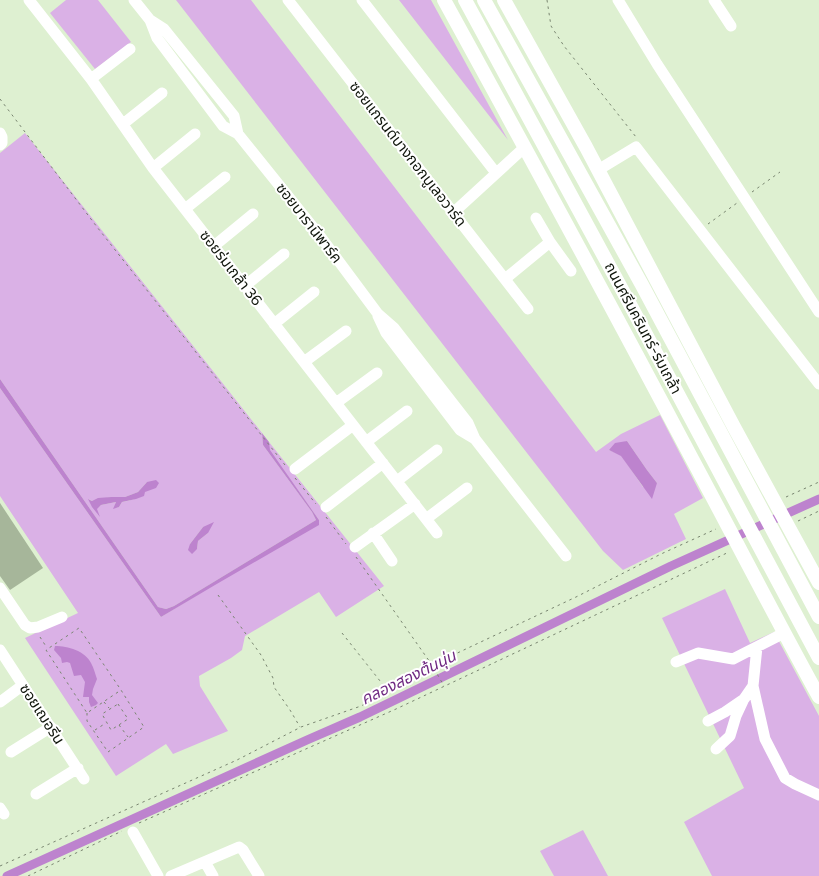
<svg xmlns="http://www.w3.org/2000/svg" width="819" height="876" font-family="Commissioner,'Noto Sans Thai',sans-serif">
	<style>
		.green { fill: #dab1e6; fill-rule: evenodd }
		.water { fill: #bd83ce }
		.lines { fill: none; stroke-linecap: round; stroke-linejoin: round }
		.canal { stroke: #bd83ce; stroke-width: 9 }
		.building { fill: #a6b69a }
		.path { stroke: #798570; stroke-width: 1; stroke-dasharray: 2.5 4; stroke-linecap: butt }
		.minor { stroke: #fff; stroke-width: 11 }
		.major { stroke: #fff; stroke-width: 14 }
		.labels { text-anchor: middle; stroke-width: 4; stroke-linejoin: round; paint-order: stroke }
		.street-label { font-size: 15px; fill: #0f150b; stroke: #fff }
		.water-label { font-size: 16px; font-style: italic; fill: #6f2982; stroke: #fff }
	</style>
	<rect width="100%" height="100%" fill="#def0d1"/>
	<path class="green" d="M66,0H98L131,42L95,69L50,13Z
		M176,0H251L504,330L596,452L621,434L660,415L703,498L674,514L686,539L623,570L603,551ZM627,441L647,470L657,483L643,487L621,455L609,450Z
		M399,0H431L508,140Z
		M25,133L262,433L263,445L312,512L316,520L174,606L166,609L158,607L0,379V153ZM147,482C143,498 137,499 122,502L119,507L114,508L116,502L101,505L96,509L98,514L89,499L92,501L111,497H125L138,492ZM203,527L208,533L198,541L197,549L190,544Z
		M0,388L161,617L319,520L269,450V442L384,586L336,617L319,592L245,636L242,650L231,658L199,676L200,686L228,731L173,754L166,744L116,776L25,638L78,613L0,496Z
		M725,589L750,643L774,632L819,716V876H712L684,822L744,788L662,618Z
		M583,830L608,876H554L540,851Z"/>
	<path class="water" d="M0,379L158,607L166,609L174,606L316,520L312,512L263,445L262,433L269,442L270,450L319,520V525L215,585L161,617L0,388Z
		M627,441L647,470L657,483L652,499L621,456L609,450L615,443Z
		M156,480L159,483L156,488L145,492L144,496L136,499L122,502L119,507L113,509L116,502L101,505L97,509L100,517L92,507L88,499L92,501L98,498L111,497H125L138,492L147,482Z
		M214,522L208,533L198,541L197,549L192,554L188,550L190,544L203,527Z
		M55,646C68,646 85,651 91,663C94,668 95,674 97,679L93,689L92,695L98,703L96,705L91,707L89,702V697H83L85,682L81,675L74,676L70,663L67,662L62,663L61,658L54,650Z"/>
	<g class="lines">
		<path class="canal" d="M7,876L307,740L360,717L671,566L819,499"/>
	</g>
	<path class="building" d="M0,503L43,568L10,590L0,576Z"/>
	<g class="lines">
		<path class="path" d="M547,0L551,26L564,46L636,137
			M0,99L97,227L285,465
			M752,192L780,172
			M708,224L737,203
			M295,478L316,504
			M786,497L819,482
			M326,517L346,544
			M798,521L819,511
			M356,557L432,665L444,686
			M218,595L261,655L273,678L274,687L290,710L300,727
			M342,633L388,691
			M40,637L47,648
			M104,702L109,708
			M118,704L128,719L111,730L102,714Z
			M87,713V721L108,752L144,727L121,690L79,628L46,650L87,713L121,690
			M119,725L128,737
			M95,730L106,723
			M139,823L396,709L729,552
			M0,866L237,760L301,727L361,706L388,692L415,672L419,673L432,665L576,597L661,554L716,529
			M28,876L122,831"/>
		<path class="minor" d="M29,0L91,79L153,168L437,533
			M134,0L150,20L157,38L223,126L238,134L320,236L378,314L394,328L468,423L475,439L566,556
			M288,0L528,309
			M362,0L496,173
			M618,0L657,64L819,312
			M714,0L731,26
			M150,20L164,29L234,116L238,134
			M91,79L130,49
			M123,124L162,93
			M0,133L2,137V143L0,145
			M153,168L195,134
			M598,170L636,147L819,384
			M185,209L225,177
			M453,213L525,147
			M536,218L550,242L571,271
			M214,246L253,214
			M505,279L550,242
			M245,286L284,254
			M378,316L386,333L460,430L475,439
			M274,324L314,292
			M304,362L346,331
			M336,403L377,373
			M366,442L407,411
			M295,469L353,425
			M397,481L437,450
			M326,507L383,463
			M426,519L467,488
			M373,533L392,561
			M355,547L415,504
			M0,588L25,625L30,628L38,627L62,617
			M0,650L84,779
			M676,662L698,653L733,659L784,633
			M753,686L765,739L785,778L795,784L819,795
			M0,702L23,685
			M708,721L725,712L744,699L753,686L757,647
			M716,749L730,736L736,716L743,701
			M11,752L51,727
			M36,794L78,768
			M0,808L4,814
			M133,832L158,876
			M205,862L213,876
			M171,876L239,847L243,850L259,876"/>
		<path class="major" d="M444,0C527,151 609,302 690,455C733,535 775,617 819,697
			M465,0L625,295L819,658
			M484,0L642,285L819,617
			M504,0L586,147L734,427L819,583"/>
	</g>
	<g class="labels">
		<g class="street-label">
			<text transform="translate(408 154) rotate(52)" y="5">ซอยแกรนด์บางกอกบูเลอวาร์ด</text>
			<text transform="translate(309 223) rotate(52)" y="5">ซอยบารานีพาร์ค</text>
			<text transform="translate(231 268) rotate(52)" y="5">ซอยร่มเกล้า 36</text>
			<text transform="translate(643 328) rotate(62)" y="5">ถนนศรีนครินทร์-ร่มเกล้า</text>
			<text transform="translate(42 714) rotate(57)" y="5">ซอยเฌอรีน</text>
		</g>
		<g class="water-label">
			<text transform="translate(408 677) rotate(-26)" y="6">คลองสองต้นนุ่น</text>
		</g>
	</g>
</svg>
